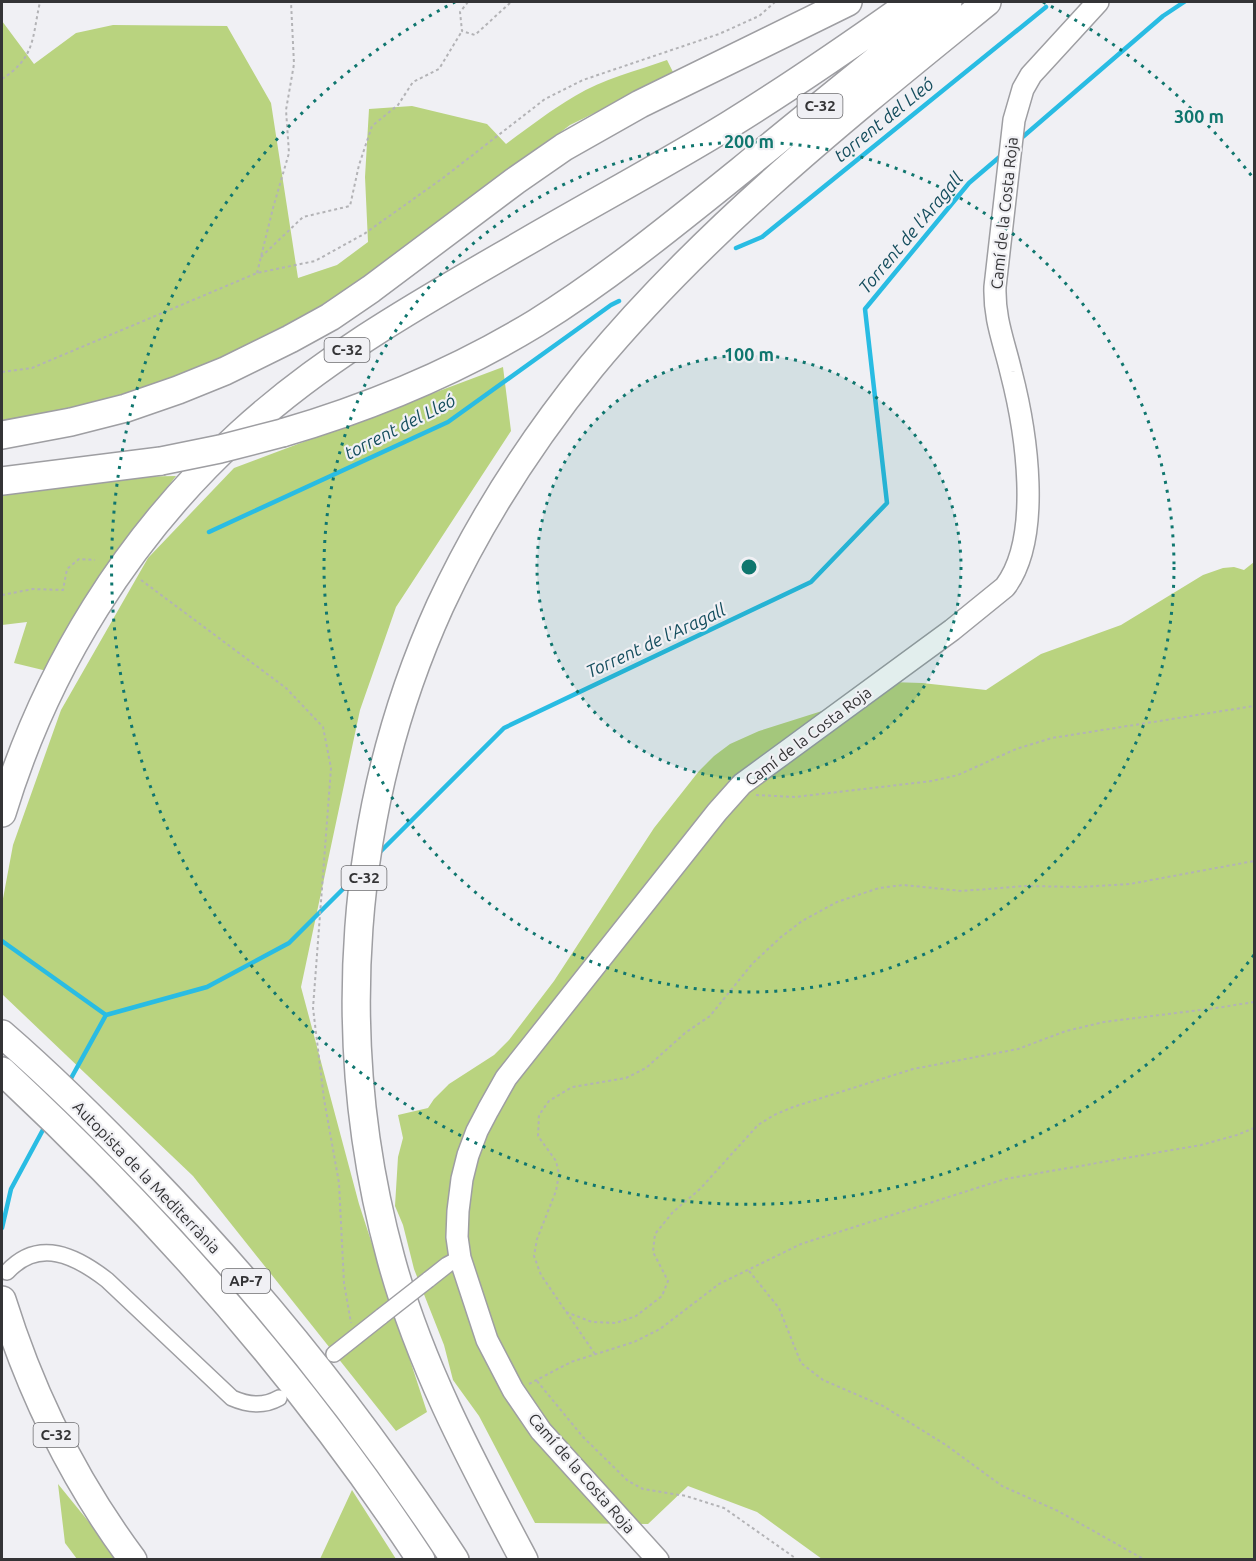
<svg xmlns="http://www.w3.org/2000/svg" width="1256" height="1561" font-family="Ubuntu,sans-serif">
	<style>
		.green { fill: #b9d37f }
		.lines { fill: none; stroke-linecap: round; stroke-linejoin: round }
		.stream { stroke: #29bce3; stroke-width: 4.5 }
		.street-casing { stroke: #9e9ea2; stroke-width: 18 }
		.secondary-casing { stroke: #9e9ea2; stroke-width: 24 }
		.highway-casing { stroke: #9e9ea2; stroke-width: 30 }
		.path { stroke: #b3b3b6; stroke-width: 2; stroke-dasharray: 3 3; stroke-linecap: butt }
		.street { stroke: #fff; stroke-width: 15 }
		.secondary { stroke: #fff; stroke-width: 21 }
		.highway { stroke: #fff; stroke-width: 27 }
		.street-bridge-casing { stroke: #9e9ea2; stroke-width: 18; stroke-linecap: butt }
		.highway-bridge-casing { stroke: #9e9ea2; stroke-width: 30; stroke-linecap: butt }
		.street-bridge { stroke: #fff; stroke-width: 15 }
		.highway-bridge { stroke: #fff; stroke-width: 27 }
		.ring { fill: none; stroke: #0f766e; stroke-width: 3; stroke-dasharray: 3 6 }
		.labels { text-anchor: middle; stroke-width: 4.5; stroke-linejoin: round; paint-order: stroke }
		.shield { fill: #f0f0f4; stroke: #6c6c6f; stroke-width: 1.5 }
		.shield-label { font-size: 15px; font-weight: bold; fill: #343436 }
		.street-label { font-size: 16px; fill: #343436; stroke: #f0f0f4 }
		.water-label { font-size: 18px; font-style: italic; fill: #144d5d; stroke: #f0f0f4 }
		.centre { fill: #0f766e; stroke: #f0f0f4; stroke-width: 3 }
		.ring-label { font-size: 18px; text-anchor: middle; font-weight: bold; fill: #0f766e; stroke: #f0f0f4; stroke-width: 4.5; stroke-linejoin: round; paint-order: stroke }
	</style>
	<rect width="100%" height="100%" fill="#f0f0f4"/>
	<path class="green" d="M2,21L34,64L76,33L113,25L227,26L271,103L298,278L337,265L368,242L365,177L369,109L412,106L487,124L506,144C529,127 551,110 575,96C603,79 636,71 667,60L674,74L570,125L343,296L262,337L236,352L188,373L122,397L48,416L2,423Z
		M503,367L511,431L396,607L360,710L301,987L359,1204L427,1412L396,1431L193,1176L2,994V904L13,845L61,710L148,558L234,468Z
		M176,476L90,589L47,671L14,663L27,622L2,625V493L123,477Z
		M1254,562V1559H822L757,1512L688,1486L648,1524L535,1523L479,1416L453,1380L444,1345L414,1269L403,1225L395,1206L398,1157L403,1138L398,1115L428,1108L434,1099L449,1084L494,1055L509,1040L554,981L654,828L699,771L714,756L730,744L759,731L822,711L890,682L922,683L986,690L1041,654L1121,625L1203,575L1223,568L1234,567L1244,570Z
		M58,1484L119,1559H77L65,1543Z
		M352,1490L396,1559H320Z"/>
	<g class="lines">
		<path class="stream" d="M1018,141L1163,16L1184,2
			M736,248L762,237L1046,7
			M209,532L448,422L611,305L619,301
			M379,853L504,728L811,582L887,503L865,309L969,183L1003,154
			M2,941L106,1015
			M69,1082L106,1015L207,987L289,943L354,878
			M2,1228L11,1189L45,1126"/>
		<g class="street-casing">
			<path id="street" d="M7,1272C39,1237 76,1256 107,1280L232,1398C248,1405 263,1407 279,1398
				M428,1280L447,1265L460,1258
				M334,1354L382,1316"/>
		</g>
		<g class="secondary-casing">
			<path id="secondary" d="M658,1560L541,1431L513,1390L487,1340L460,1258L457,1237L458,1211L462,1179L468,1155L477,1131L488,1110L506,1078L717,812L742,784L952,630L1005,587C1043,537 1026,430 1011,372C1004,342 994,319 995,287L1014,120L1023,89L1031,75L1098,2"/>
		</g>
		<g class="highway-casing">
			<path id="highway" d="M282,433C371,407 457,371 536,323C608,278 674,224 740,171C809,114 879,58 948,2
				M2,435L71,422L126,408L178,390L225,371L290,339L330,317L371,289L515,181L564,147L640,104L848,2
				M2,481L161,461
				M2,813C46,668 128,536 240,434C329,352 435,295 538,235C602,198 667,163 729,125C792,86 853,44 912,2
				M2,1034C53,1078 102,1127 149,1176C263,1294 365,1422 455,1560
				M2,1071C160,1218 302,1379 421,1560
				M2,1300C31,1393 74,1481 133,1560
				M524,1560C472,1462 420,1366 391,1259C332,1044 348,809 440,606C480,520 531,441 591,367C706,228 848,115 987,2"/>
		</g>
		<path class="path" d="M468,2L460,12L462,31L475,35L511,2
			M2,79C36,57 32,37 40,2
			M261,257L303,217L350,206L359,165L372,126L398,105L413,82L439,69L462,31
			M257,273L273,208L289,153L286,110L294,64L291,2
			M2,372L32,368L257,273L315,261L364,234L443,178L545,99L583,80L719,34L759,16L775,2
			M141,580L286,688L323,727L331,768L313,1008L324,1099L339,1183L344,1283L351,1323
			M2,595L33,589L63,590L67,569L79,559L95,560
			M756,795L795,797L932,781L958,775L1016,749L1052,738L1254,706
			M749,1271L779,1308L801,1363L823,1380L883,1406L946,1445L1002,1486L1058,1511L1145,1560
			M566,1312L592,1322L616,1323L636,1316L662,1296L668,1281L653,1252L655,1234L673,1212L700,1189L758,1125L774,1115L793,1107L913,1069L1018,1049L1066,1031L1104,1022L1216,1008L1254,1002
			M595,1354L541,1275L534,1256L537,1239L556,1191L559,1174L556,1161L538,1136L539,1115L549,1101L572,1087L626,1078L646,1068L685,1033L710,1016L752,964L781,937L802,921L837,902L879,888L904,885L962,891L1025,886L1080,887L1130,884L1254,861
			M537,1381L583,1437L628,1481L643,1489L686,1496L724,1508L798,1560
			M529,1384L571,1362L634,1342L660,1329L719,1284L801,1244L1005,1179L1201,1145L1237,1135L1254,1128"/>
		<use href="#street" class="street"/>
		<use href="#secondary" class="secondary"/>
		<use href="#highway" class="highway"/>
		<g class="street-bridge-casing">
			<path id="street-bridge" d="M382,1316L428,1280"/>
		</g>
		<g class="highway-bridge-casing">
			<path id="highway-bridge" d="M161,461L220,449L282,433"/>
		</g>
		<use href="#street-bridge" class="street-bridge"/>
		<use href="#highway-bridge" class="highway-bridge"/>
	</g>
	<circle cx="749" cy="567" r="212" fill="#0f766e" fill-opacity=".12"/>
	<g class="ring">
		<circle cx="749" cy="567" r="212"/>
		<circle cx="749" cy="567" r="425"/>
		<path d="M1254 955A637 637 0 1 1 455 2M1043 2A637 637 0 0 1 1254 179"/>
	</g>
	<g class="labels">
		<g class="shield">
			<rect x="797.5" y="94" width="45" height="24" rx="4.5"/>
			<rect x="324.5" y="338" width="45" height="24" rx="4.5"/>
			<rect x="341.5" y="866" width="45" height="24" rx="4.5"/>
			<rect x="222" y="1269" width="48" height="24" rx="4.5"/>
			<rect x="33.5" y="1423" width="45" height="24" rx="4.5"/>
		</g>
		<g class="shield-label">
			<text x="820" y="111">C-32</text>
			<text x="347" y="355">C-32</text>
			<text x="364" y="883">C-32</text>
			<text x="246" y="1286">AP-7</text>
			<text x="56" y="1440">C-32</text>
		</g>
		<g class="street-label">
			<text transform="translate(1004 213) rotate(-84)" y="6">Camí de la Costa Roja</text>
			<text transform="translate(808 736) rotate(-37)" y="6">Camí de la Costa Roja</text>
			<text transform="translate(147 1177) rotate(46)" y="6">Autopista de la Mediterrània</text>
			<text transform="translate(582 1473) rotate(49)" y="6">Camí de la Costa Roja</text>
		</g>
		<g class="water-label">
			<text transform="translate(884 120) rotate(-39)" y="6">torrent del Lleó</text>
			<text transform="translate(911 233) rotate(-50)" y="6">Torrent de l'Aragall</text>
			<text transform="translate(400 427) rotate(-27)" y="6">torrent del Lleó</text>
			<text transform="translate(656 641) rotate(-25)" y="6">Torrent de l'Aragall</text>
		</g>
	</g>
	<circle cx="749" cy="567" r="9" class="centre"/>
	<g class="ring-label">
		<text x="1199" y="123">300 m</text>
		<text x="749" y="148">200 m</text>
		<text x="749" y="361">100 m</text>
	</g>
	<rect width="1256" height="1561" fill="none" stroke="#343436" stroke-width="6"/>
</svg>
